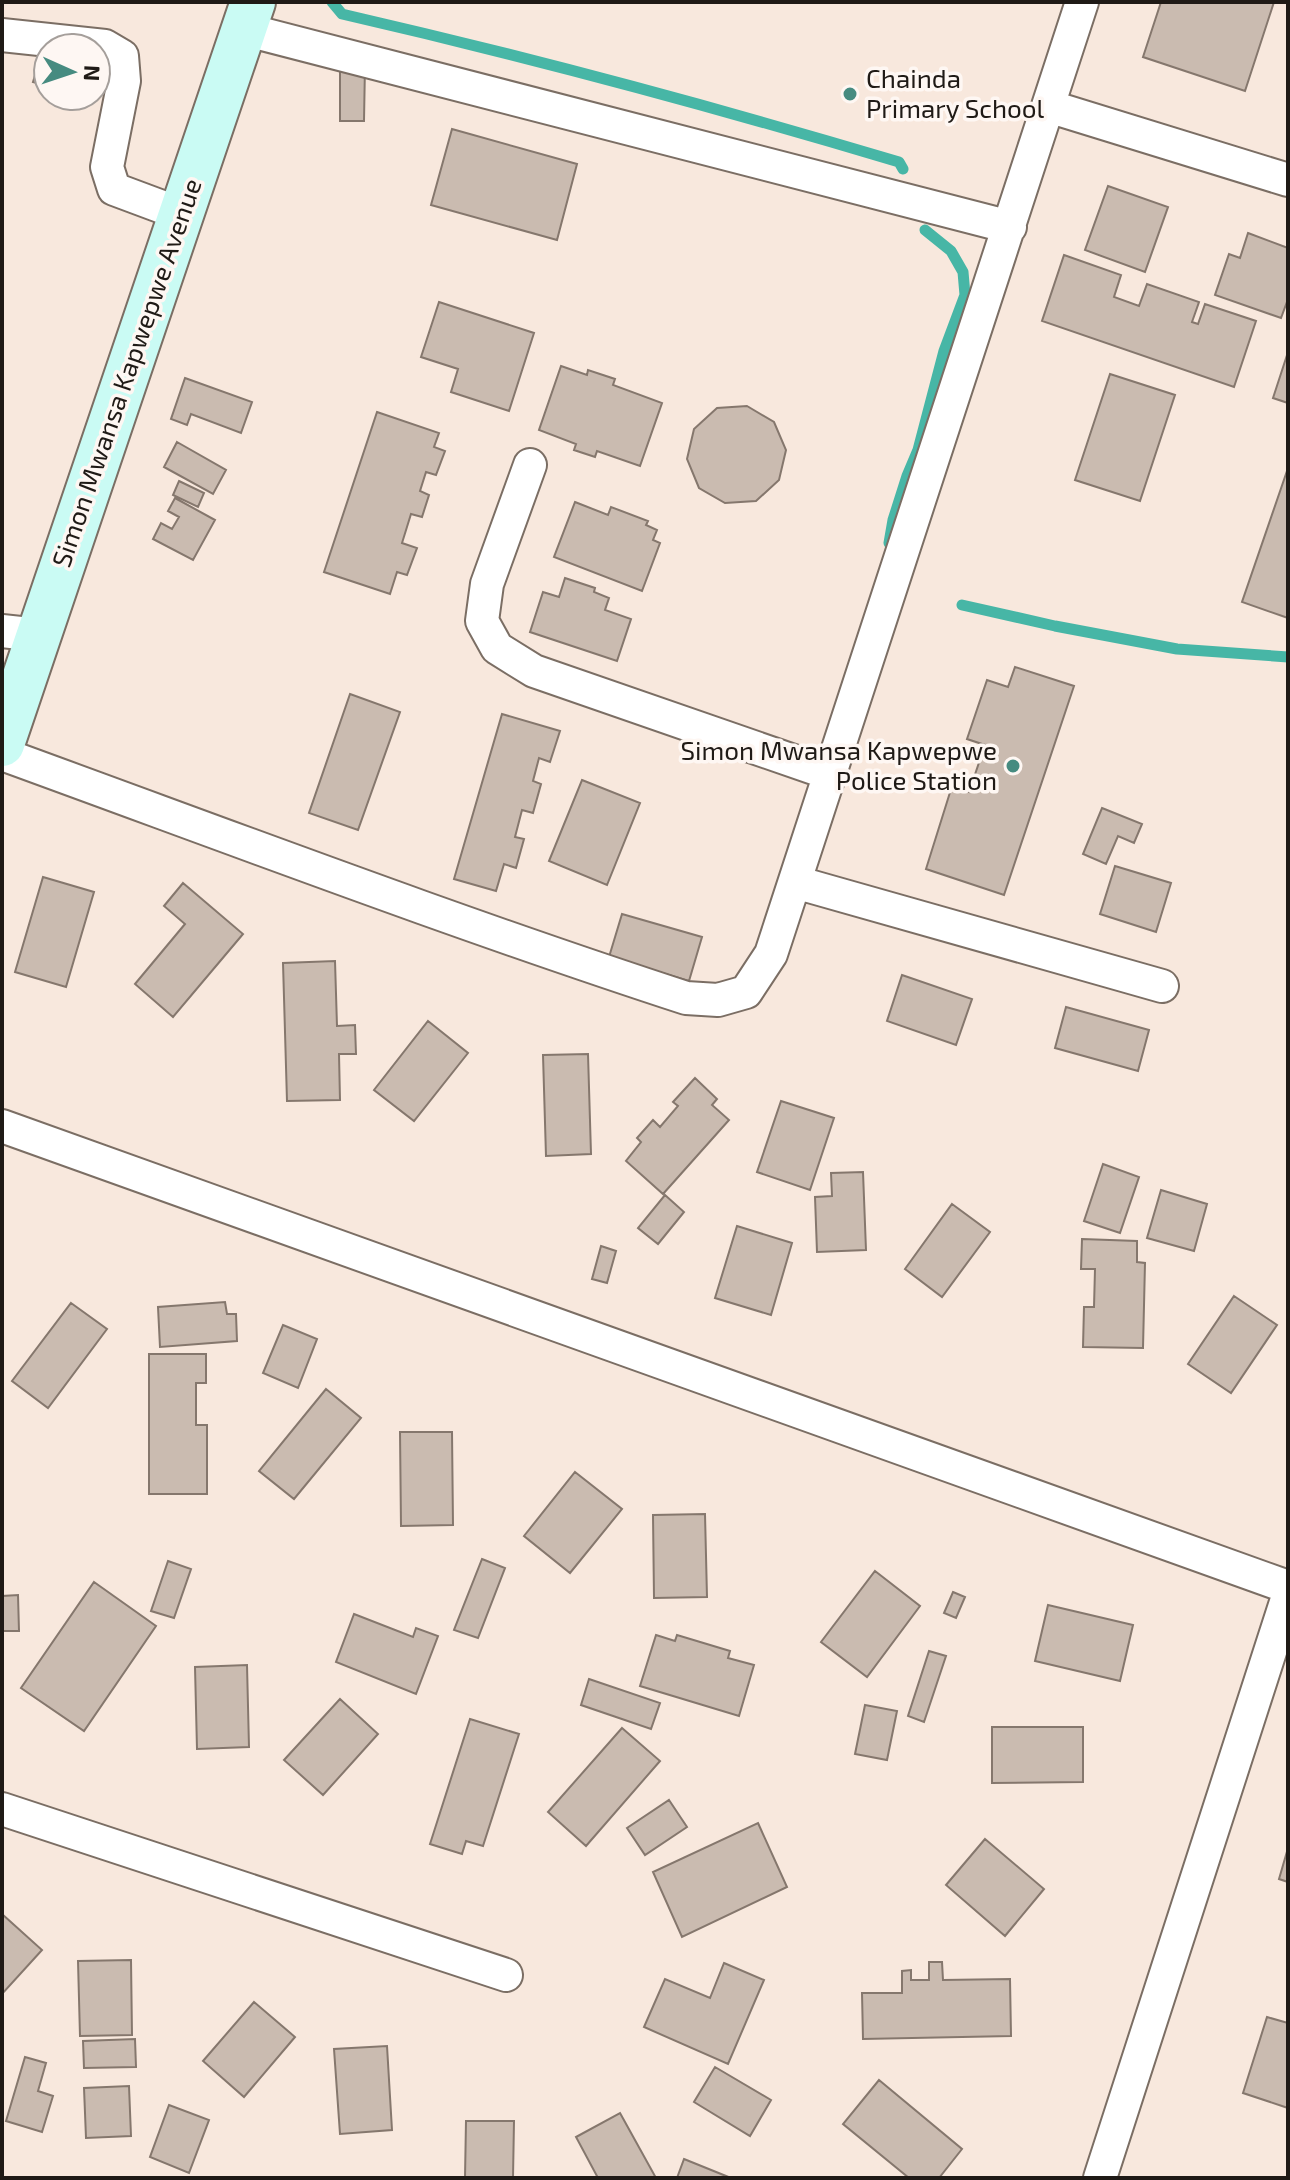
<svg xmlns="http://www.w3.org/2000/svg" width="1290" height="2180" font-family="'Exo 2',sans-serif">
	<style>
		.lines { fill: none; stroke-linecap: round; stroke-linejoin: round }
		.stream { stroke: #47b6a6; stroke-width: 11 }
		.building { fill: #cabbb0; stroke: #85776d; stroke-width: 2 }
		.minor-casing { stroke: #7b6e64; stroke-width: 36 }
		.secondary-casing { stroke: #7b6e64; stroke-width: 48 }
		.minor { stroke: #fff; stroke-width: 32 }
		.secondary { stroke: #cafbf4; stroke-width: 44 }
		.poi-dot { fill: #468b80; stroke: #fef7f3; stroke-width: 3 }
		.labels { text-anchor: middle; stroke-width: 7; stroke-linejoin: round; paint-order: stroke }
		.poi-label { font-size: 26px; fill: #1f1a16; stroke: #fef7f3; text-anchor: start }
		.street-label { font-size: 26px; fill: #1f1a16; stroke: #fef7f3 }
	</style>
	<rect width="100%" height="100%" fill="#f8e8dd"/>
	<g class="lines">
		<path class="stream" d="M332,2L342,14C529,57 715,107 899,162L903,169
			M889,543L893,520L907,476L918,450L944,351L965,295L963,272L951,251L925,230
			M962,605L1055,626L1177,649L1288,657"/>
	</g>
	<path class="building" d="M1161,2H1274L1245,91L1143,57Z
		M48,32L105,50L96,77V48H48V86L33,82Z
		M340,65H365L364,121H340Z
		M452,129L577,164L557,240L431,205Z
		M1108,186L1168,207L1145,272L1085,250Z
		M1248,233L1288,248V299L1281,318L1215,295L1229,254L1240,258Z
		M1064,255L1121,275L1114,297L1139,306L1147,284L1199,302L1192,322L1198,324L1205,304L1256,321L1234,387L1042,321Z
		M439,302L534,333L509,411L451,392L458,369L421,357Z
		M1288,352V403L1273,398Z
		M561,366L587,375L588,370L615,379L613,385L662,403L640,466L597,451L595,457L574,450L576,444L539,430Z
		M1110,374L1175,395L1140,501L1075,480Z
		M185,378L252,402L241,433L191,414L187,425L171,419Z
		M747,406L774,422L786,450L779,480L756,501L725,503L699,488L687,459L694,429L717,408Z
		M377,412L439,433L434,447L445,451L436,475L426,472L420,491L429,495L422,517L411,514L402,543L417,548L407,575L397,572L390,594L324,572Z
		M177,442L226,470L213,494L164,467Z
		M1288,468V618L1242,602Z
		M179,481L204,493L198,507L173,495Z
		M175,498L215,520L193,560L153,539L161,523L172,529L179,517L168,511Z
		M575,502L608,515L611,507L648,521L646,525L657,530L653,540L660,543L642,591L554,557Z
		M565,578L595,588L594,592L609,598L605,610L631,619L617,661L530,632L543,592L559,597Z
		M1015,667L1074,686L1004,895L926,869L952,786L969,792L985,745L967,739L987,680L1008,687Z
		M350,694L400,712L358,830L309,813Z
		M502,714L560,731L550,762L539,758L533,781L541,784L533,813L522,810L515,837L524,839L516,868L504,864L496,891L454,879Z
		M582,780L640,803L607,885L549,861Z
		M1102,808L1142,824L1134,843L1118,836L1106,864L1083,854Z
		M1115,866L1171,883L1156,932L1100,914Z
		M43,877L94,892L66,987L15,972Z
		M183,883L243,934L173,1017L135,984L185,924L164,906Z
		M622,914L702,937L689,981L609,957Z
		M335,961L337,1026L355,1025L356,1054H339L340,1100L287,1101L283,963Z
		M902,975L972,999L956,1045L887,1021Z
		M1066,1007L1149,1030L1138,1071L1055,1048Z
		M428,1021L468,1053L414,1121L374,1090Z
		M588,1054L591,1154L546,1156L543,1055Z
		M695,1078L717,1099L712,1105L729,1120L663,1194L626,1161L641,1142L637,1138L653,1120L660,1127L678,1106L673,1102Z
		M781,1101L834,1118L810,1190L757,1172Z
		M1103,1164L1139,1177L1120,1233L1084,1221Z
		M863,1172L866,1250L817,1252L815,1197L832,1196L831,1173Z
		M1161,1190L1207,1204L1194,1251L1147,1238Z
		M665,1195L684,1212L658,1244L638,1228Z
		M952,1204L990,1232L942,1297L905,1269Z
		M737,1226L792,1243L771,1315L715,1298Z
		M1082,1239L1137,1241V1262L1145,1263L1143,1348L1083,1347L1084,1307H1094L1095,1269H1081Z
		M601,1246L616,1251L607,1283L592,1279Z
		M1234,1296L1277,1325L1231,1393L1188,1364Z
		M225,1302L227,1314H236L237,1341L160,1347L158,1307Z
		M71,1303L107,1329L48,1408L12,1381Z
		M283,1325L317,1339L298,1388L263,1373Z
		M149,1354H206V1383H196V1425H207V1494H149Z
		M326,1389L361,1418L294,1499L259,1471Z
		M400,1432H452L453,1525L401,1526Z
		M575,1472L622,1509L570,1573L524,1536Z
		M705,1514L707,1597L654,1598L653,1515Z
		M482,1559L505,1568L478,1638L454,1630Z
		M168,1561L191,1569L174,1618L151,1611Z
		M875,1571L920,1606L867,1677L821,1642Z
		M94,1582L156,1626L84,1731L21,1688Z
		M953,1592L965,1597L956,1618L944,1613Z
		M18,1595L19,1631H2V1596Z
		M1048,1605L1133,1625L1120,1681L1035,1661Z
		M354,1614L413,1637L416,1628L438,1636L416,1694L336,1662Z
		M656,1635L675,1641L677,1635L730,1651L728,1658L754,1665L739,1716L640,1686Z
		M929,1651L946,1656L924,1722L908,1716Z
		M247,1665L249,1747L197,1749L195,1667Z
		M589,1679L660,1703L651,1729L581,1705Z
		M340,1699L378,1734L323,1795L284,1760Z
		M865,1705L897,1711L887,1760L855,1754Z
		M470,1719L519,1734L483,1846L466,1841L462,1854L430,1844Z
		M992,1727H1083V1782L992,1783Z
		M622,1728L660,1761L586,1846L548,1812Z
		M669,1800L687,1827L645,1855L627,1828Z
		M758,1823L787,1887L682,1937L653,1872Z
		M985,1839L1044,1889L1005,1936L946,1885Z
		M1288,1848V1882L1279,1879Z
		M2,1914L42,1950L2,1994Z
		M131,1960L132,2035L80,2036L78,1961Z
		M929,1962H942L943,1980L1010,1979L1011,2036L863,2039L862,1993H902V1971L911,1970V1980H929Z
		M724,1963L764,1980L728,2064L644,2027L665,1979L710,1998Z
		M254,2002L295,2037L244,2097L203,2061Z
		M1267,2017L1288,2023V2108L1243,2093Z
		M135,2039L136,2067L84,2068L83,2041Z
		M387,2046L392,2130L340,2134L334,2049Z
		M25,2057L46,2063L38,2091L53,2096L42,2132L6,2121Z
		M715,2067L771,2100L750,2136L694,2102Z
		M879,2080L962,2149L939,2178H909L843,2124Z
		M129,2086L131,2136L86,2138L84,2088Z
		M169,2105L209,2120L189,2173L150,2157Z
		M620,2113L656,2178H598L576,2137Z
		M466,2121H514L513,2178H465Z
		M684,2159L731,2178H677Z"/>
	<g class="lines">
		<g class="minor-casing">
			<path id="minor" d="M243,29L1010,227
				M2,35L105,46L122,56L124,81L107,167L114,189L181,214
				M1048,106L1288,180
				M530,465L487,584L482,621L497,648L534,671L831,774
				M2,631L39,635
				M2,754C230,837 456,923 686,998L718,1000L746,992L771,954L1082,2
				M795,882L1162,986
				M2,1126L1288,1587
				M2,1809L506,1975
				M1100,2178L1288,1596"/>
		</g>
		<g class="secondary-casing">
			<path id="secondary" d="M2,744L253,2"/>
		</g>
		<use href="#minor" class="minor"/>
		<use href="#secondary" class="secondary"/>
	</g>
	<g class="poi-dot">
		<circle cx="850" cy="94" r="8"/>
		<circle cx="1013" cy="766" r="8"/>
	</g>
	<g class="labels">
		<g class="poi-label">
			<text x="866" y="88">Chainda<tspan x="866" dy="30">Primary School</tspan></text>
			<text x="997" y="760" text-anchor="end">Simon Mwansa Kapwepwe<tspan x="997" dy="30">Police Station</tspan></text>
		</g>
		<g class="street-label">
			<text transform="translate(127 373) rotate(-71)" y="9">Simon Mwansa Kapwepwe Avenue</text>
		</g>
	</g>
	<rect width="1290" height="2180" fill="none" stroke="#1f1a16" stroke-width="8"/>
	<g transform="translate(72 72) rotate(93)"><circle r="38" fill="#fef7f3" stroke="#a59f9b" stroke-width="2"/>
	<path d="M0-6L14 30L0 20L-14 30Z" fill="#468b80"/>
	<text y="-12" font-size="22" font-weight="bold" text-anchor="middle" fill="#1f1a16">N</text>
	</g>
</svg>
